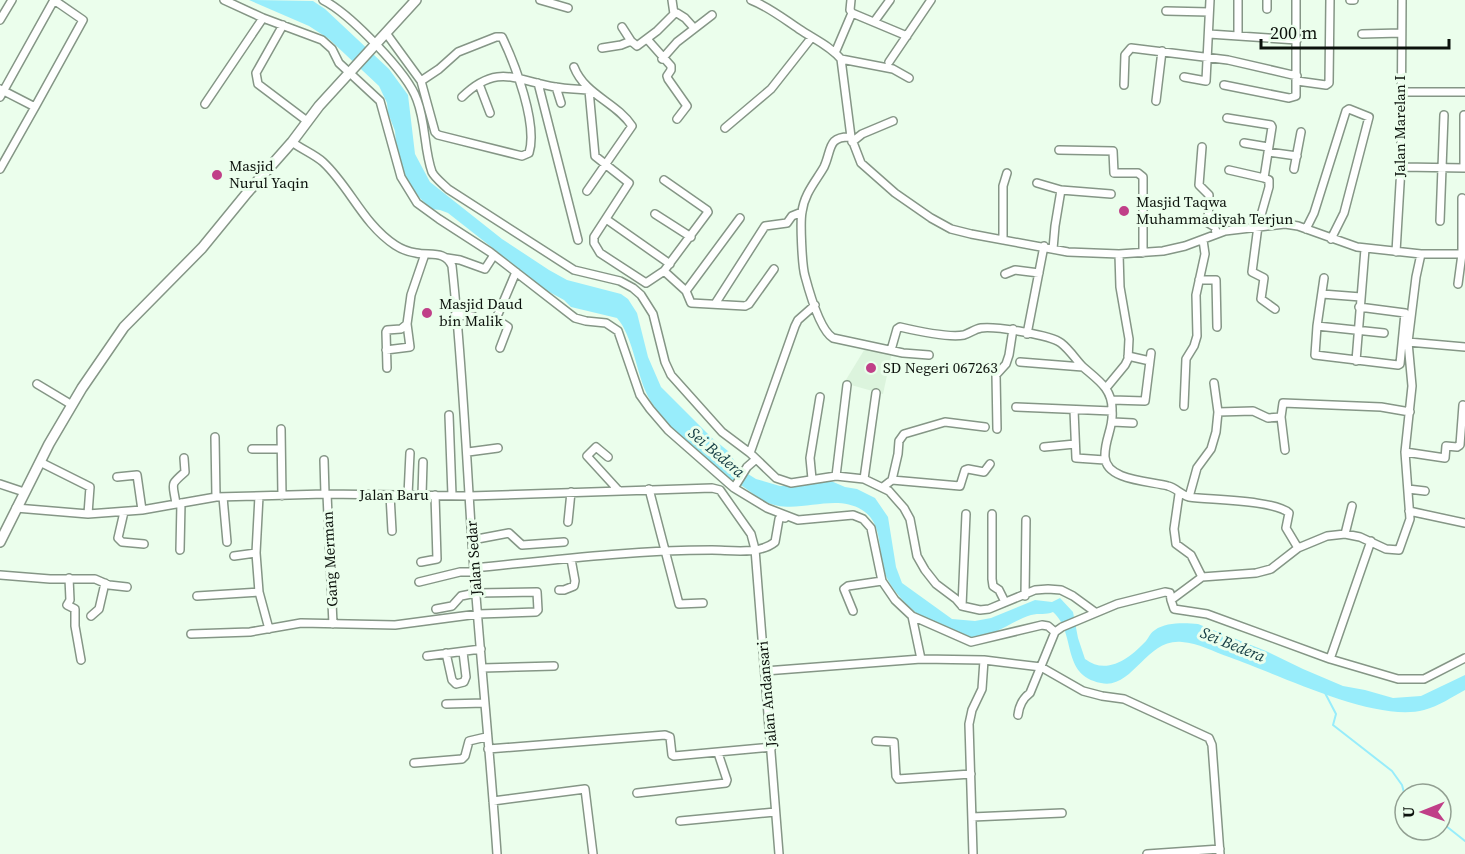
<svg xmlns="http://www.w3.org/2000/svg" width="1465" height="854" font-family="'Source Serif 4',serif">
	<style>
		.built { fill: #dcf4dd }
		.water { fill: #98edfb }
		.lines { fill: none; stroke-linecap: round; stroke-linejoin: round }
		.stream { stroke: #98edfb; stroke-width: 2 }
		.minor-casing { stroke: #859686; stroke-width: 10 }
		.major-casing { stroke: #859686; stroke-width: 12 }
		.minor { stroke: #fff; stroke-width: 7 }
		.major { stroke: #fff; stroke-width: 9 }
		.poi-dot { fill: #c03f88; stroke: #ebfeec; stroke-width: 2 }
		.labels { text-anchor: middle; stroke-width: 6; stroke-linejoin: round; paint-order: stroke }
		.street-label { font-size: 15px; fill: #0c120c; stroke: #ebfeec }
		.poi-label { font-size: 15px; fill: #0c120c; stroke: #ebfeec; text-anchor: start }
		.water-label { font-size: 16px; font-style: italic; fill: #133b42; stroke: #ebfeec }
	</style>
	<rect width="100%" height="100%" fill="#ebfeec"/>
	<path class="built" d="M866,347L892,352L883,394L844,383Z"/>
	<path class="water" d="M249,0L313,1L325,9L389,69L408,95L415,154L430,182L502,239L549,270L567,280L621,294L628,299L637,313L648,357L661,387L712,438L728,451L740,469L756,479L780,486H799L831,481L845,487L857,489L875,498L888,517L896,567L902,583L952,619L975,621L991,618L1035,600L1052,602L1060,598L1073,612L1078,638L1085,659C1107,676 1130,658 1146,641C1149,637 1151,632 1155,630C1166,622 1185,623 1198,624L1266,651L1303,669L1343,686L1365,690L1393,698L1421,696L1465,675V690C1452,697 1439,706 1424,710C1375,723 1278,674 1229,657C1214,652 1198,643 1182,642C1146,638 1133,690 1101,683C1060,675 1077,633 1053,612C1046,615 1039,613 1031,615C1010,621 990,641 967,637C962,636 956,632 950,630C942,626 933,623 925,619C909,609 890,589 884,571C878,552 883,526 865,512C835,490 796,518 764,501C757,498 751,492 745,488C739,483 731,481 726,476C700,455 657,420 645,390C636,369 632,335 617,318L571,307L564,300L542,288L504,262L499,253L448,213L440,210L431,209L419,197L398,167L395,131L388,113L387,103L379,86L329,39L309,26Z"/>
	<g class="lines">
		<path class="stream" d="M1324,691L1336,714L1333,725L1392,771L1402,785L1405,796
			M1441,822L1465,841"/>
		<g class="minor-casing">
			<path id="minor" d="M224,0L263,18L322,40L332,49L339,63L380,101L401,177L417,203L439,219L490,252L575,318L586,321L606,323L618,331L640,395L650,409L668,430L734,488L767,508L798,520L853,515L863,519L871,528L882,581L895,600L912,616L971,642L1042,625L1048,626L1055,632
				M323,0C349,13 408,73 417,100C426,123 424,150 432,172C435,178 443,184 448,189L574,270L620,281L633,288L641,295L653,314L665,362L671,375L722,432L750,453L776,478L791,483L836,476L864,479L889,491L904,508L910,519L917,556L925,570L936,584L956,599L962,606L980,610L989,609L1035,590L1048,589L1061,590L1073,596L1095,612
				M540,0L568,8
				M751,0C769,7 784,19 799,29C814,39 830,46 841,59L851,137L861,163L895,193L931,218L951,229L971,234L1068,252L1119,254L1163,251L1185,246L1225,231L1285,224L1298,226L1357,247L1421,254H1465
				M1267,0V9
				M1350,0H1354
				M1166,11L1209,12
				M852,13L907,36
				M674,14L677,13L685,18L694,28
				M0,20L12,0
				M874,22L890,0
				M283,25L256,73L258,84L307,121
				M622,27L631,41
				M386,33L421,81L435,132L438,135L522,156L529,153C538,124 515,64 502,37H496L458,52L439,69L421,81
				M1209,34L1297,40
				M1362,34L1401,33
				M1238,36V0
				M647,39L671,66V70L667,76L668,79L687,106L677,119
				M602,48L621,45L631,41L637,46L657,31L674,14L672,0
				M835,53L852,13L850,10L851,0
				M662,59L677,42L712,15
				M841,59L893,69L909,78
				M889,62L931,0
				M574,67C585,95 616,102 632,126L587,191
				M1184,77L1206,81L1210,0
				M1297,81L1326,85L1329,83L1330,0
				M538,83L578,240
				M479,84L490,113
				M1124,85L1125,55L1131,48L1228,60L1297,76
				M1224,85L1289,98L1296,96V0
				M556,87L561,103
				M0,89L35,107L83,20L54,0
				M589,90L595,156L629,183L594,237V243L600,253L646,283L664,271L708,212L707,210L664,180
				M1401,92H1465
				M0,97L54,0
				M462,97C497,63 515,80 555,87C566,89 578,89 589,90
				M1156,101L1162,51
				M205,104L263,18
				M1464,115V167
				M1227,118L1271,125L1272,127L1264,178L1269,180V187L1258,226L1252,272L1264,278L1261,299L1275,309
				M725,128L771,89L812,37
				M851,137C827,136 832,150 824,167C816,181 804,194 802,212C800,222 802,266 805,276C809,291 820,330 833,338L903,353L929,355
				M292,142C301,149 314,154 323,162C350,187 363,224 395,245C401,249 409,252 416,253C430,256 445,250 452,266C462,358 466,450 472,542C479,646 490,750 497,854
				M852,142L862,134L893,121
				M1244,143L1268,147
				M1202,147L1199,185L1209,195L1208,223L1215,227L1216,234
				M1059,150L1113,151L1114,173H1138L1143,177V253
				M1268,152L1297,156
				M1401,167L1465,168
				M0,169L35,107
				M1294,169L1301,132
				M1229,170L1264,178
				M1037,183L1061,190
				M655,214L691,237
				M606,219L670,264
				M1440,221L1444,115
				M1306,229L1314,213L1346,111L1349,109L1369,117L1344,213L1331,239
				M1003,240V186L1007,173
				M1053,249L1055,226L1061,190L1111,194
				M1396,252L1401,167L1402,0
				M447,258L460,260L485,269L494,255
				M664,271L686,291L691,303L745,306L749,304L774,269
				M1005,274L1015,270L1039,273
				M1324,278L1317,326L1315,355L1398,365L1400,364L1405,313L1359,307
				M1199,280H1216L1217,327
				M1458,284L1462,254V198
				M686,291L740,218
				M1322,294L1361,297
				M715,304L765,226L787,223L792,216L802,212
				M455,315L473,316
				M1317,326L1384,333
				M1027,334L1044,246
				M1408,342L1465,347
				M500,348L508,327L496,319L516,272
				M386,350L410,347L407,324
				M891,350L897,329L900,327C917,331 947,338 964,335C970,333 975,329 981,328C995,326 1051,335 1061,343C1070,350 1076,360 1083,367C1098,380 1113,389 1112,411L1016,407
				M1128,356L1150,361
				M1356,361L1365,249
				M1020,362L1083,367
				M387,368L386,332L387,330L401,329L407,324L411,295L425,254
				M37,384L72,405
				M1106,388L1125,365L1128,359L1129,339L1120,287L1119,254
				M1112,400L1145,401L1151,353
				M1184,406L1186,359L1194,346L1197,336L1196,295L1205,254L1203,240
				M1074,410L1076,458L1105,460
				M1112,411C1114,427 1104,440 1105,457C1106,481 1151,481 1168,486C1176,488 1180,494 1189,497C1211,500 1274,500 1289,513L1286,528L1298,548
				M1218,412L1253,411L1268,418L1281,417
				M449,415L452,495
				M1113,422L1133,423
				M281,429L282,496
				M997,429L996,375L1006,364L1009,355L1013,329
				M215,437L216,497
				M1044,447L1075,444
				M252,449H280
				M1285,450L1281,417L1283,403L1381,407L1410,412
				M468,452L498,448
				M1405,452L1445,458L1446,446L1457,447L1460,445L1463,405
				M750,453L795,326L798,320L815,305
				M608,457L596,447L587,456L619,491
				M324,460L325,494
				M40,462L90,487L88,514
				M836,476L847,385
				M117,477L137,475L142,510
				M812,479L810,458L820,397
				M864,479L876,393
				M892,480L898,454L899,441L904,434L945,422L985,427
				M0,484L24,492
				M883,487L892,480L960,486L965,470L968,469L984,472L990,464
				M734,488L747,467L755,460
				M649,489L679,604L703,603
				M1408,489L1425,491
				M327,494L333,624
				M1179,494L1174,529L1176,544L1191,555L1202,577
				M390,495L392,531
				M408,495L410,453
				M422,495L423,462
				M259,496L256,553L259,592L269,629
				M223,497L227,542
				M1189,497L1197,468L1211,449L1216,432L1218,412L1214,383
				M176,504C173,482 169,486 185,472L184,458
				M16,508L88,514L142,510L216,497L325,494L470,496L712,488L720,490L751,534L755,549L779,854
				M1409,511L1465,523
				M124,512L118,538L122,542L144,544
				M992,514V579L993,586L999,590L1005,602
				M568,522L571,492
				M1345,534L1352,506
				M472,540L509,533L522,545L564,542
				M180,550L181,503
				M234,556L256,553
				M421,562L437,559L435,495
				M474,568C553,560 633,550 712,550C731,550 759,555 775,542L779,519L781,517L785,518
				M0,575L50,579H95L109,585L127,587
				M69,578L70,600L67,605L75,609V626L81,660
				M419,582L460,572H475
				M559,590H564L574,586L575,581L571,559
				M197,596L259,592
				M1025,596L1026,520
				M1171,600L1174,609L1207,614L1330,659L1398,679H1424L1465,658
				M962,606L966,514
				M853,611L844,589L848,586L882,581
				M91,616L99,609L105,583
				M912,616L921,659
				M191,634L250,632L301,623L395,625L478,614L536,612L538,610L537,592L476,593L461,596L452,606L436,609
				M446,653L452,680L456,684L464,682L466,677L463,652
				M427,656L481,649
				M1330,659L1371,541
				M482,668L554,666
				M765,671L921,659L984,660
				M446,704L485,703
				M1018,715C1019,706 1022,699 1030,693L1055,632L1062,627L1117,604L1165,592L1170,593L1171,600L1202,577L1256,573L1271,569L1298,548L1327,536L1345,534L1360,537L1386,549L1399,550L1410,519L1405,452L1412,386L1408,342L1416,277L1421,254
				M876,741L894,742L896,776L898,779L971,774
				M488,749L665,735L670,737L672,755L674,756L772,747
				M414,763L462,759L465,756L469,741L486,737
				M637,793L726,783L727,780L718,753
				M493,801L585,789L593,854
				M972,817L1062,813
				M680,821L775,812
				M973,854L969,724L972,710L982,689L984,660L1041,667L1083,691L1102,696L1124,699L1209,738L1212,745L1220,854
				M1147,854L1220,849"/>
		</g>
		<g class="major-casing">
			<path id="major" d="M0,542L49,444L82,388L124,327L202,248L247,193L292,142L319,106L416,0"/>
		</g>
		<use href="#minor" class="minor"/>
		<use href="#major" class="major"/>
	</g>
	<g class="poi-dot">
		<circle cx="217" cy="175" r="6"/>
		<circle cx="1124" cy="211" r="6"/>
		<circle cx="427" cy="313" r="6"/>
		<circle cx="871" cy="368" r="6"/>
	</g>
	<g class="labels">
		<g class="street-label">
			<text transform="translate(1400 126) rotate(-90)" y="5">Jalan Marelan I</text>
			<text x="394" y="500">Jalan Baru</text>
			<text transform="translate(474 558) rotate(-94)" y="5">Jalan Sedar</text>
			<text transform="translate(330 559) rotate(-93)" y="5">Gang Merman</text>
			<text transform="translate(767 694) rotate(-95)" y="5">Jalan Andansari</text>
		</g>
		<g class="poi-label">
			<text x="229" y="171">Masjid<tspan x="229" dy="17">Nurul Yaqin</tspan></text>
			<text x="1136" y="207">Masjid Taqwa<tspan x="1136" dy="17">Muhammadiyah Terjun</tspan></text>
			<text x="439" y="309">Masjid Daud<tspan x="439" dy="17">bin Malik</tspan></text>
			<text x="883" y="373">SD Negeri 067263</text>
		</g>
		<g class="water-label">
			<text transform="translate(717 452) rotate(40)" y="6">Sei Bedera</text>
			<text transform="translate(1233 644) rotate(22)" y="6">Sei Bedera</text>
		</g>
	</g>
	<g transform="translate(1423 812) rotate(269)"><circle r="28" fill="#ebfeec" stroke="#92a092" stroke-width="1.5"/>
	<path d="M0-4.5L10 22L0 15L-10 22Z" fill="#c03f88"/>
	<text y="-9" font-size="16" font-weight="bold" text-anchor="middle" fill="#0c120c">U</text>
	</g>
	<path d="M1261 39v9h188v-9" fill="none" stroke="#0c120c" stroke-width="3"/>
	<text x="1270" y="39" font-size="18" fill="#0c120c" stroke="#ebfeec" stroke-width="4.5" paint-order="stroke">200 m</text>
</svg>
